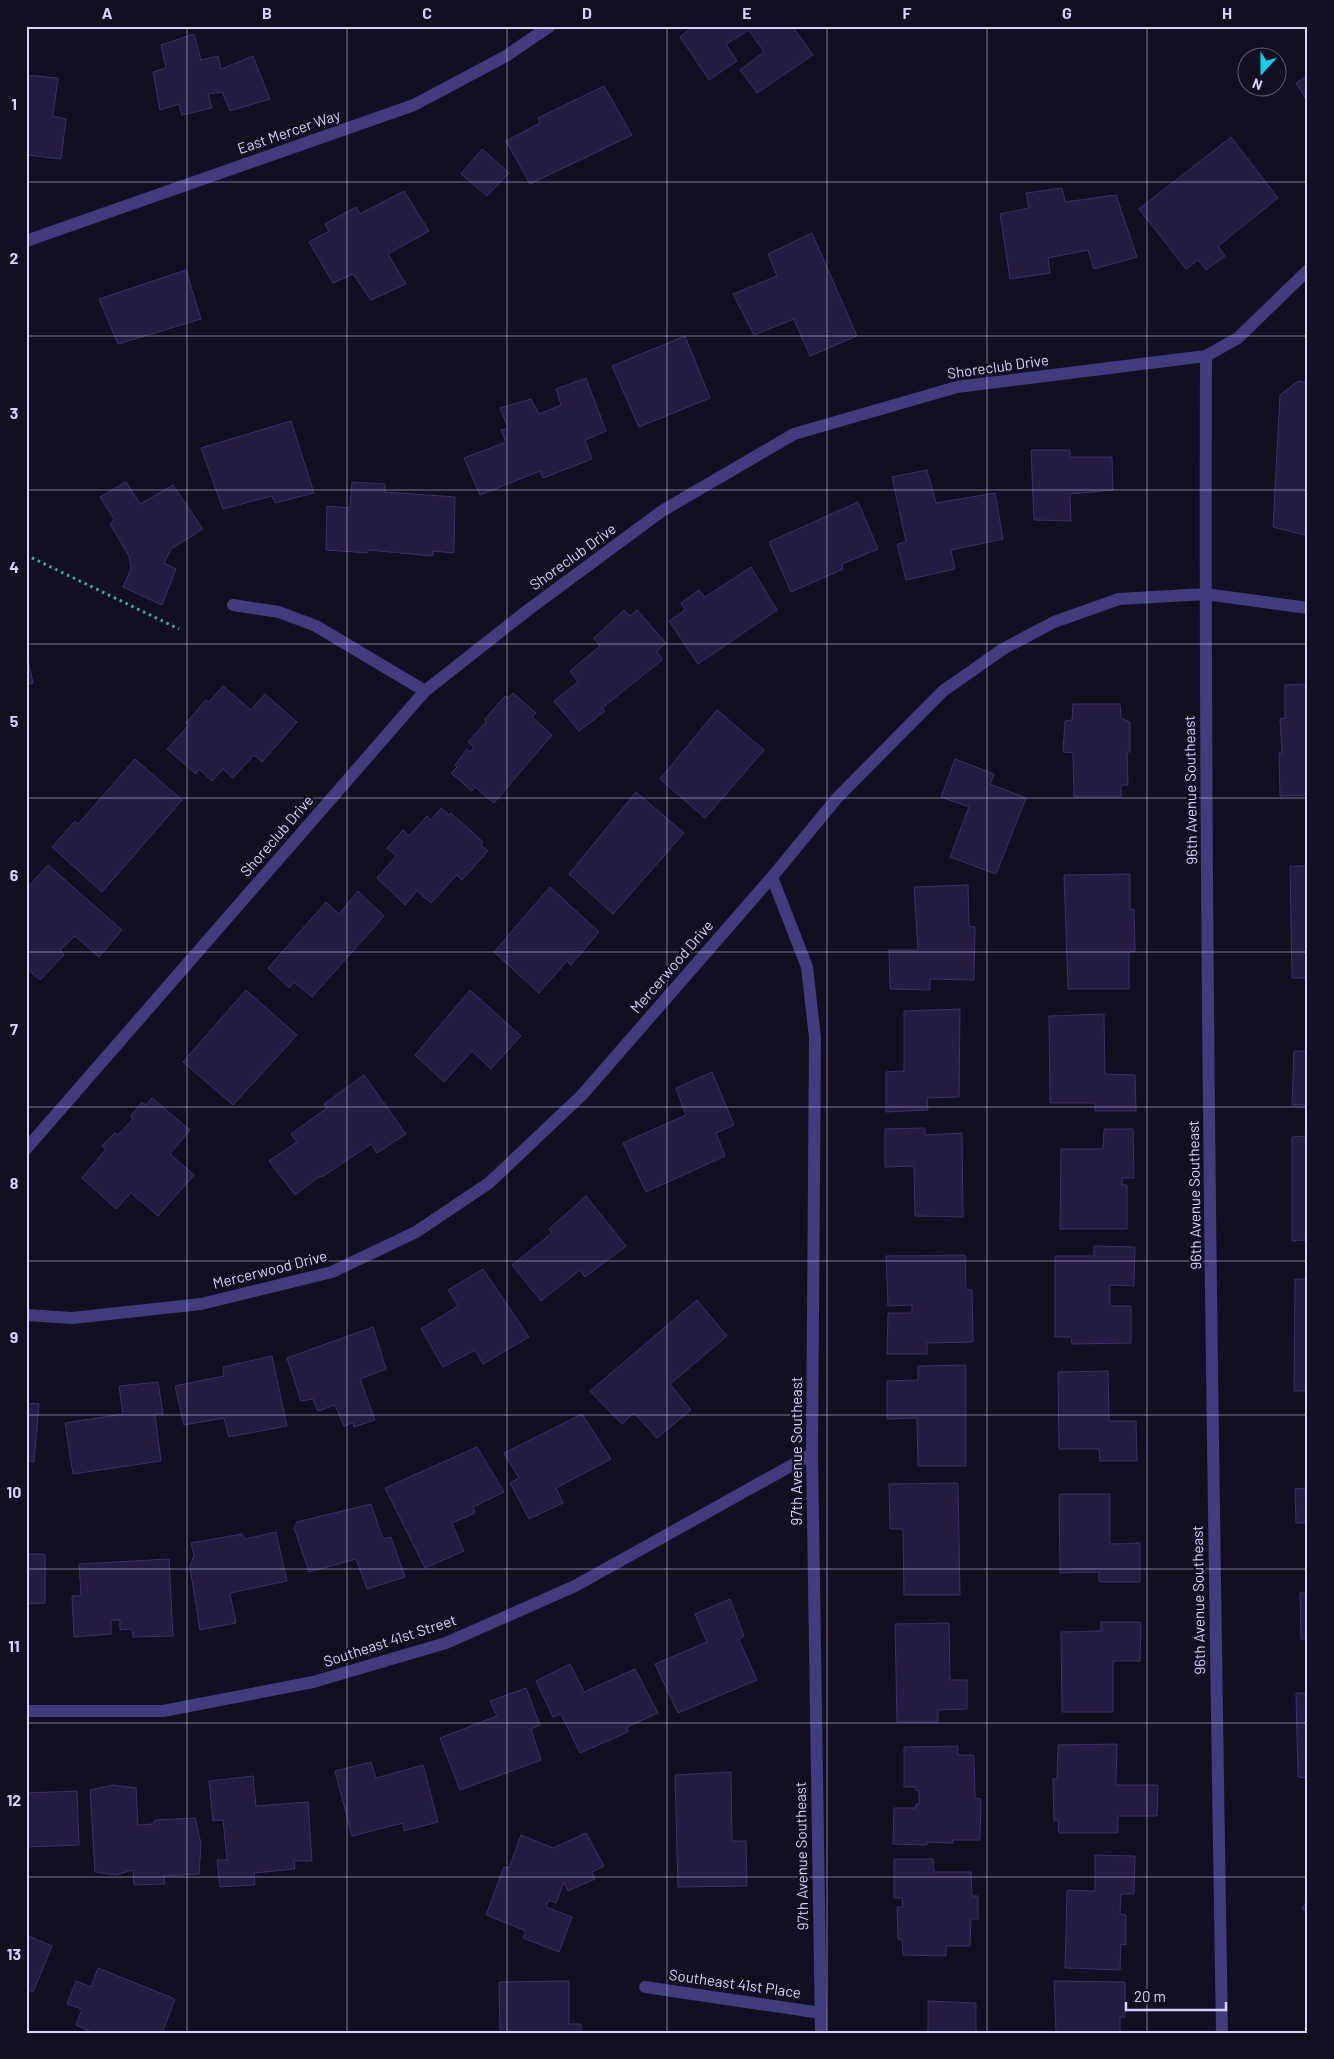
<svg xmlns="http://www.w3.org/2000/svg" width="1334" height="2059" font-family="Barlow,sans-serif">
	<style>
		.building { fill: #241c41; stroke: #3d2f6c }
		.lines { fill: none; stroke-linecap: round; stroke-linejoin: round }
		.path { stroke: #35adaa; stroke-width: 3; stroke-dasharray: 2.5 4; stroke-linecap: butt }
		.minor { stroke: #413c7e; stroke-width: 12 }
		.tertiary { stroke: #413c7e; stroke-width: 12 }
		.grid { fill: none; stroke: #d8d1fd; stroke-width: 1; stroke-opacity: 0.55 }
		.labels { text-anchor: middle; stroke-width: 4.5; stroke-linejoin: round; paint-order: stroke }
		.street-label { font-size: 15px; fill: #d8d1fd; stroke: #120f21 }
		.neatline { fill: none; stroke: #d8d1fd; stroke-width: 2 }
		.grid-label { font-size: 16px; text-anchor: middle; font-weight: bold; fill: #d8d1fd }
	</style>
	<rect width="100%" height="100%" fill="#120f21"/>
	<path class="building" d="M695,26H792L813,55L757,93L740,70L764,52L749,30L726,44L737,61L709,80L680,37Z
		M194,34L201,60L218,56L221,69L253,56L270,99L230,111L222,92L208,94L212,108L182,115L179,104L160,110L153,72L166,68L161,45Z
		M26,75L58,78L53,116L66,119L61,159L26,155Z
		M1308,75V102L1296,83Z
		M604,86L632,135L530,184L506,141L540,123L538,118Z
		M1231,137L1278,198L1218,246L1225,256L1206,270L1198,260L1186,269L1139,209Z
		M482,149L509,173L487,196L461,174Z
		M1062,188L1065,202L1116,195L1137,257L1094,269L1088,250L1048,258L1050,273L1010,279L1000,214L1029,208L1026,193Z
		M404,191L429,231L388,254L406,284L371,300L353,274L333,283L309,242L329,231L325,224L356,207L360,214Z
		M812,233L857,336L810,356L794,319L754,335L733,294L777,276L768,254Z
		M186,270L201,319L118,344L99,299Z
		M685,336L710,398L639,427L612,366Z
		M586,378L606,431L585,440L592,459L543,478L540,471L480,495L464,458L506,442L501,430L508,428L500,408L531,399L539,414L561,405L556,389Z
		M1298,381L1308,383V536L1273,527L1280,395Z
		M291,421L314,493L275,503L272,496L223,509L201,448Z
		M1031,450H1070V457H1112L1113,490L1070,494L1071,521L1034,520Z
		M927,470L936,503L995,493L1003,539L951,550L955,569L906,580L897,544L906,542L892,477Z
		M126,482L140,504L173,485L203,529L171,549L164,563L176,569L162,605L123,587L131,569L129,556L110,524L114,519L100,497Z
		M352,482L385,484V492L455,497L454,553L433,551V556L368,550V553L326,550L327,506L350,508Z
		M858,502L878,549L842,564L843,569L791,592L769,542Z
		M751,567L777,610L698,664L669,621L685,610L681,603L699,590L705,597Z
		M624,610L630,616L637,610L666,643L657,651L662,660L602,708L605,711L579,731L554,701L578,682L570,671L600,646L594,638Z
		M26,651L33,683L26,685Z
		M1308,684V795L1280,796L1279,753H1282L1280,719L1285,718V685Z
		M223,686L251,710L265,694L297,722L262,762L254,755L233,778L223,769L212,781L199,769L196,774L167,749L189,725L186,723L206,700L209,702Z
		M513,693L536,713L532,717L552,735L494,803L475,787L472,791L451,773L457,767L455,765L467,749L470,752L474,747L468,742L486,722L485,719L505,696L508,698Z
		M1073,704H1120L1121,718L1130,722V752H1127L1128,785H1121V797H1074L1073,753L1063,752L1065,721L1072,720Z
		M717,710L764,750L705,818L660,779Z
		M135,759L182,800L102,892L52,847L75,821L78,824Z
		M955,759L994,774L990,784L1026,798L996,874L950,857L969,807L941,797Z
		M636,792L684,833L613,914L569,874Z
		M441,808L449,815L451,813L483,842L481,845L488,851L462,880L457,875L431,903L417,891L405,905L377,878L396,856L387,848L403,830L409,836L427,816L431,820Z
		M48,865L122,930L99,957L75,936L60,950L64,955L40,980L26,968V889Z
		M1290,866H1308V978H1292Z
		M1130,874V910L1134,909L1135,951L1129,952V989H1068L1064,875Z
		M968,885L969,926L975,927L974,980L930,979V990L890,989L889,950H918L914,887Z
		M550,887L599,932L571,965L567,961L539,993L494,952Z
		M358,891L384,916L312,997L294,982L289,988L268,968L326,902L339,914Z
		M246,990L297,1035L233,1105L183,1062Z
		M470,990L521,1036L491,1069L472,1051L444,1082L415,1055Z
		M960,1009L959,1097L927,1098L928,1110L886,1112V1072L904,1071V1011Z
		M1104,1014L1105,1074L1135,1075L1136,1111H1095V1103H1050L1049,1016Z
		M1294,1051H1308V1105H1292Z
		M712,1072L734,1125L716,1133L725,1156L646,1192L623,1143L686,1115L676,1088Z
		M364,1075L406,1134L377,1153L371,1144L322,1177L320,1176L295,1195L269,1161L297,1142L291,1134L327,1108L324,1104Z
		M152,1098L190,1130L170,1154L194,1175L158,1216L131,1193L116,1209L82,1178L106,1149L102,1146L115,1133L118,1135L133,1119L131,1116L142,1102L146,1105Z
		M925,1128V1135L962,1133L963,1217L915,1216L914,1166L885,1167V1129Z
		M1104,1129H1133L1134,1178H1122V1185H1127V1229H1060L1061,1149H1103Z
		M1308,1136V1240L1292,1241V1137Z
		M586,1196L626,1246L585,1277L580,1270L541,1301L512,1265L552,1233L549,1229Z
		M1094,1246L1135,1247L1134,1286L1110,1285V1306H1131V1343L1072,1344L1071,1337H1055V1256H1094Z
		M965,1255L966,1290H972L973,1342L927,1343V1354H887L888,1313H912V1305L888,1306L886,1256Z
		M483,1269L529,1337L483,1364L475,1350L443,1367L421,1329L458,1306L448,1290Z
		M1295,1279H1308V1391H1294Z
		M697,1300L727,1336L670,1384L691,1410L657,1438L634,1413L622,1424L590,1391Z
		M373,1327L386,1369L360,1379L375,1420L354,1427L353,1423L344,1426L335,1405L318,1411L313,1399L301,1401L287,1358Z
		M272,1356L287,1426L229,1437L224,1418L184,1425L175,1386L224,1376L223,1367Z
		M966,1365V1466H918L917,1418L887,1419V1381L918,1380V1366Z
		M1108,1371L1109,1421H1136L1137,1461H1100L1099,1449H1059L1058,1372Z
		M158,1382L163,1414H155L161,1461L73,1474L65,1423L123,1414L119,1386Z
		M26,1403L39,1404L34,1462L26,1461Z
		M582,1414L611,1459L556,1488L563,1503L529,1519L510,1483L519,1478L504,1453Z
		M477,1447L504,1492L473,1507L475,1513L452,1523L464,1551L425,1568L385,1488Z
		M958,1483L960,1595H904L903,1529H890L889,1484Z
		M1308,1488V1523H1296L1295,1489Z
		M1059,1494H1110V1544L1140,1543V1582H1099V1572L1060,1573Z
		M371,1504L383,1539L391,1537L405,1577L367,1589L356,1559L309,1572L294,1528L297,1522Z
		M276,1532L287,1581L230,1593L236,1623L200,1630L190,1567L194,1555L191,1543L242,1534L245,1539Z
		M26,1554H45V1603L26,1604Z
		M169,1559L173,1636L133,1637L132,1629L120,1630V1620H111V1634L74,1637L72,1596H81L79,1564Z
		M1300,1593H1308V1639H1301Z
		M730,1599L744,1636L739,1640L757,1680L678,1713L655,1664L707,1642L695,1614Z
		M1101,1622H1141L1140,1661H1113V1712H1062L1061,1632L1101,1631Z
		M949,1623L950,1680H967V1709L938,1710V1722H897L895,1624Z
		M570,1664L584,1692L635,1669L658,1713L627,1727L628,1732L580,1753L561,1714L553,1717L536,1681Z
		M526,1688L540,1725L531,1729L541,1760L460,1790L440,1738L497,1716L490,1701Z
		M1296,1693H1308V1778L1298,1777Z
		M1117,1744L1116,1785H1158L1157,1816H1118V1833H1059L1058,1820L1054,1821L1053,1779H1057L1058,1745Z
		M958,1746V1755H974L975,1798L981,1799L980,1840H952L953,1843L927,1842V1845L893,1844L894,1808H916V1804H919V1791L916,1790V1787H904V1747Z
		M371,1762L376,1778L423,1765L438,1822L404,1831L403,1823L352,1836L335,1771Z
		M731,1772L732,1841H746L747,1886L678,1887L675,1775Z
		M253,1776L256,1806L308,1802L312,1861H294L295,1869L254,1873L255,1885L220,1887L217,1860H227L223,1820L213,1821L209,1781Z
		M113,1785L136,1788L138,1825L153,1824L155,1820L195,1818L201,1844L199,1874L164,1876L165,1884L134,1885L133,1870L116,1875L95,1872L90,1790Z
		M77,1791L79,1845L26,1847V1793Z
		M586,1833L604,1866L592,1872L595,1879L568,1891L564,1882L556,1903L549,1900L546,1907L572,1917L559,1952L523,1938L526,1931L486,1915L504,1867L509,1868L521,1835L553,1848Z
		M1095,1855L1135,1856L1134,1894H1121L1120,1914L1126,1915V1945L1121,1944L1120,1970L1065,1968L1067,1890L1095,1891Z
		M894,1859H933L934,1872H971L972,1896H978V1919H971L970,1946H946V1956L903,1955L902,1940L898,1939L897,1907H903L902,1898H894Z
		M1308,1898V1912L1302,1909Z
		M26,1935L52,1946L33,1992L26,1989Z
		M98,1968L175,1999L162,2033H94L76,2025L82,2009L67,2004L76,1981L91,1987Z
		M569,1981V2024H581V2033H500L499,1982Z
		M1054,1981L1125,1982V2017H1120V2033H1056Z
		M928,2001L976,2003V2033H928Z"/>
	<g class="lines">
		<path class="path" d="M26,555L179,629"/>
		<path class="minor" d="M1206,356C1204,915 1213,1474 1222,2033
			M233,605L279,612L316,626L425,691
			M772,877L807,967L815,1038L812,1454L821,2033
			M26,1149L425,691L528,610L662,511L794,434L957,387L1206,356L1238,338L1308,270
			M26,1315L72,1318L201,1304L332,1272L416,1232L489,1183L582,1095L772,877L837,798L943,691L1003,649L1054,622L1119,599L1205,594L1308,608
			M26,1711H163L313,1682L446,1643L575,1586L812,1454
			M645,1987L821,2013"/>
		<path class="tertiary" d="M26,241L414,105L506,56L550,26"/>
	</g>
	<path class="grid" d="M187,26V2033M347,26V2033M507,26V2033M667,26V2033M827,26V2033M987,26V2033M1147,26V2033M26,182H1308M26,336H1308M26,490H1308M26,644H1308M26,798H1308M26,952H1308M26,1107H1308M26,1261H1308M26,1415H1308M26,1569H1308M26,1723H1308M26,1877H1308"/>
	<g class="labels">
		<g class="street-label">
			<text transform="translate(289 132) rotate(-19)" y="5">East Mercer Way</text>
			<text transform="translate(998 367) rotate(-8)" y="5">Shoreclub Drive</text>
			<text transform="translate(573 557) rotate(-36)" y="5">Shoreclub Drive</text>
			<text transform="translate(1191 790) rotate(-91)" y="5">96th Avenue Southeast</text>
			<text transform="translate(277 836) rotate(-49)" y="5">Shoreclub Drive</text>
			<text transform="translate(672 967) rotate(-49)" y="5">Mercerwood Drive</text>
			<text transform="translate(1195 1195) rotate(-91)" y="5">96th Avenue Southeast</text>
			<text transform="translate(270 1270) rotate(-14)" y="5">Mercerwood Drive</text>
			<text transform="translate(797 1451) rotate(-90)" y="5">97th Avenue Southeast</text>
			<text transform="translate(1199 1600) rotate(-91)" y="5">96th Avenue Southeast</text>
			<text transform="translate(390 1641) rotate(-18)" y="5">Southeast 41st Street</text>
			<text transform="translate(802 1856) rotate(-91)" y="5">97th Avenue Southeast</text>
			<text transform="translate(735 1984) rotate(8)" y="5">Southeast 41st Place</text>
		</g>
	</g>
	<rect width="1334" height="2059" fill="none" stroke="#120f21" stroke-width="55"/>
	<g transform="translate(1262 72) rotate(201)"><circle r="24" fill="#120f21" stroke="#615d79"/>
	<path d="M0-4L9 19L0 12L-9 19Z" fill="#0cd0ed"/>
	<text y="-8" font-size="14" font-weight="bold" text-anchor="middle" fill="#d8d1fd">N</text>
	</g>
	<path d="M1126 2002v8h100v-8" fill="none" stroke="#d8d1fd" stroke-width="2.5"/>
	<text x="1134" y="2002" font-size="15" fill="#d8d1fd" stroke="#120f21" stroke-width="4" paint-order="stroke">20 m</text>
	<rect x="28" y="28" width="1278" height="2004" class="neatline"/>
	<g class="grid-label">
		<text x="107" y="19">A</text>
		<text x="267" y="19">B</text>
		<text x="427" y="19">C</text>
		<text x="587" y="19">D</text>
		<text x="747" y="19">E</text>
		<text x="907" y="19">F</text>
		<text x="1067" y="19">G</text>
		<text x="1227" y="19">H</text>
		<text x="14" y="110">1</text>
		<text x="14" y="264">2</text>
		<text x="14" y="419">3</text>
		<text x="14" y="573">4</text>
		<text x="14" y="727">5</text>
		<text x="14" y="881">6</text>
		<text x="14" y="1035">7</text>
		<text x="14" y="1189">8</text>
		<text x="14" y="1343">9</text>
		<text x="14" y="1498">10</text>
		<text x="14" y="1652">11</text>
		<text x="14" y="1806">12</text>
		<text x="14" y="1960">13</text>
	</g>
</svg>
